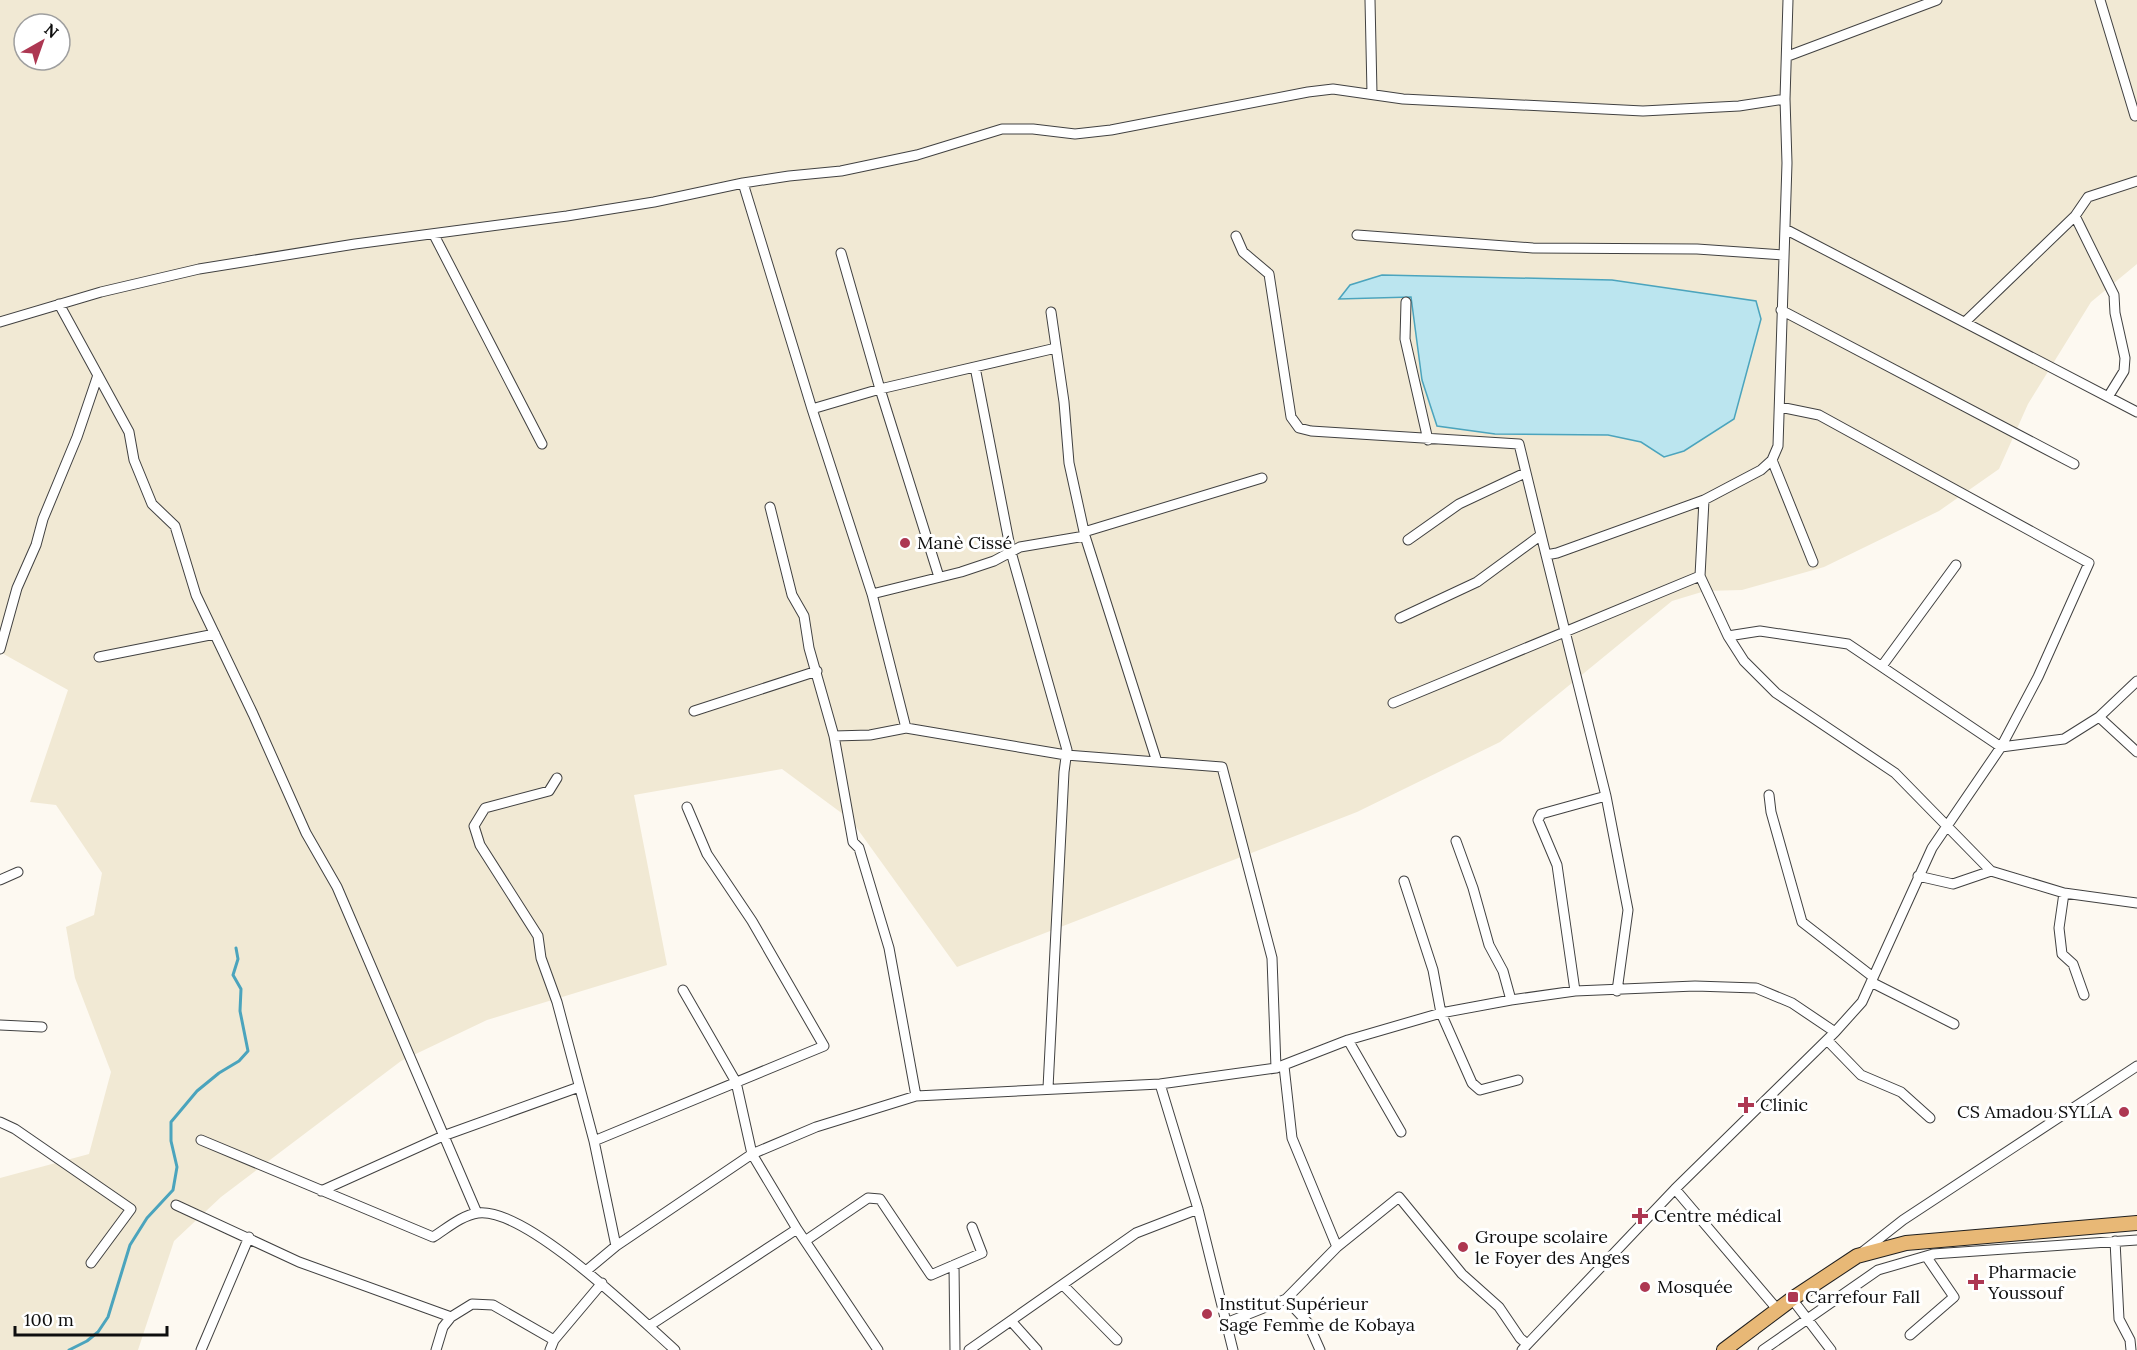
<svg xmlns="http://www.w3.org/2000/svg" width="2137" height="1350" font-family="Lora,serif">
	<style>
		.farmland { fill: #f1e9d4; fill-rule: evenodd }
		.water { fill: #bbe5ef; stroke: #4ba4bd; stroke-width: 1.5 }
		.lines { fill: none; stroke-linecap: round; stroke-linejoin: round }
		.stream { stroke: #4ba4bd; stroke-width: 3 }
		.street-casing { stroke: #414141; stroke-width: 11 }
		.primary-casing { stroke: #1f1f1f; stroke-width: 16 }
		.street { stroke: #fff; stroke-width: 9 }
		.primary { stroke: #e8b876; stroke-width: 14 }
		.poi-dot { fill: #ad3752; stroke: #fff; stroke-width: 2 }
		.labels { text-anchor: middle; stroke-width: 6; stroke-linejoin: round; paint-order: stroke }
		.poi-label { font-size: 18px; fill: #0e0e0e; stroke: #fff; text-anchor: start }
	</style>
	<rect width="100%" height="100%" fill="#fdf9f1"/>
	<path class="farmland" d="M0,0H2137V264L2091,302L2028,404L1999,469L1939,511L1824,567L1742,590L1705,591L1672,601L1500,742L1357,812L957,967L851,820L782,769L634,795L667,965L487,1020L401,1061L221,1197L174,1241L138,1350H0V1178L89,1154L111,1072L75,978L66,927L94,915L102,873L56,805L30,802L68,690L0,652ZM24,24H60V60H24Z"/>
	<path class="water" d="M1382,275L1612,280L1756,301L1761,319L1734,419L1684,451L1664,457L1641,442L1608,435L1495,434L1437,426L1422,380L1411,297L1339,299L1350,285Z"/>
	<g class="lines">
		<path class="stream" d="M69,1350L87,1341L98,1332L108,1317L130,1245L147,1218L173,1190L177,1167L171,1141V1122L197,1091L219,1073L239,1061L248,1051L240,1011L241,989L233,975L238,959L236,948"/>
		<g class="street-casing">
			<path id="street" d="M1370,0L1372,93
				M2100,0L2135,116
				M1788,56L1937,0
				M743,183L812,409L872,594
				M2075,216L2114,295L2115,313L2125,358L2124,371L2108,397
				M1785,229L2137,412
				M434,235L542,444
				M1357,235L1533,248L1697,249L1783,255
				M1236,236L1243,252L1269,274L1291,417L1299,428L1311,431L1519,444L1546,555L1557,553L1704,500L1700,576L1728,636L1744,661L1776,693L1895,773L1991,871L2064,893L2137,903
				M841,253L880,389L939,577
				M1406,302L1405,339L1428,440
				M59,304L129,432L134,460L152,504L175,526L196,595L253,714L306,833L337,887L477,1213
				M1781,310L2074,464
				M0,322L101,292L199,269L355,244L567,216L654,202L743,183L789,176L841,171L917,155L1002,129H1033L1075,134L1111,130L1308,92L1333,89L1403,99L1643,111L1739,106L1785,99
				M1965,322L2075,216L2088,197L2137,181
				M975,367L1011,552L1067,750L1064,772L1048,1088
				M812,409L880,389L1056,348
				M1772,460L1813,562
				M1704,500L1761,470L1772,460L1778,446L1787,163L1785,99L1788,0
				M770,507L792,595L804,616L809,648L834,736L853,842L859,848L889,948L916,1096
				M1084,532L1262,478
				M1085,536L1157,762
				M1408,540L1459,504L1525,473
				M1546,555L1606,796L1628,910L1617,991
				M1400,618L1477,582L1541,535
				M1728,636L1760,631L1848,644L2001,747L2064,739L2099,717L2137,681
				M0,649L17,588L36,545L43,519L77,437L98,375
				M99,657L215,634
				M1882,666L1956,565
				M1393,703L1700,576
				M694,711L817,671
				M2099,717L2137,752
				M906,728L1066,755L1222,767L1272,958L1276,1068
				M834,736L870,735L906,728L872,594L961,572L994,561L1020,547L1085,536L1069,463L1064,402L1051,312
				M557,778L549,791L485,808L474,826L480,845L538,936L541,958L557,1002L594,1141L616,1246
				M1769,795L1771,812L1802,922L1873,977
				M1456,841L1473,888L1489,945L1503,971L1511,1000
				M1918,876L1953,884L1991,871
				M0,880L18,872
				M1404,881L1433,970L1441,1013L1472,1083L1480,1090L1518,1080
				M2064,893L2059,928L2062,954L2073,964L2084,995
				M1871,982L1954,1024
				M683,990L736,1082L752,1154L797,1229L878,1350
				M1575,991L1557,865L1538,820L1541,814L1606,796
				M0,1025L42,1027
				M1348,1040L1401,1132
				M1827,1040L1861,1075L1901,1092L1930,1118
				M1284,1066L1292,1138L1337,1247
				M1160,1084L1198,1209L1233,1350
				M0,1122L15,1129L131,1209L91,1263
				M201,1140L433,1237C446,1229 462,1215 478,1213C526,1207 638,1317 675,1350
				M594,1141L824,1046L752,921L707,854L687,807
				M1675,1189L1777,1309
				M321,1191L443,1136L579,1087
				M176,1205L299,1262L451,1317
				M805,1241L868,1198L880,1199L931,1275L982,1253L972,1227
				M2115,1241L2119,1319L2130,1340L2131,1350
				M1861,1253L1903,1220L2137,1066
				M954,1265L955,1350
				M586,1271L616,1246L752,1154L816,1127L916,1096L1160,1084L1276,1068L1348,1040L1441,1013L1511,1000L1575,991L1695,986L1756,988L1792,1003L1835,1032
				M1063,1285L1117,1340
				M1286,1299L1308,1323L1320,1350
				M1792,1299L1831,1350
				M1011,1321L1037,1350
				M1226,1323L1286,1299L1337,1247L1399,1197L1462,1274L1499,1307L1520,1338L1527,1344
				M649,1326L797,1229
				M1910,1335L1954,1297L1928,1259L1933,1254
				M201,1350L249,1237
				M436,1350L443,1327L451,1317L472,1304L493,1305L554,1340
				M550,1350L554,1340L602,1283
				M969,1350L1136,1233L1198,1209
				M1522,1350L1675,1189L1835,1032L1862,1002L1932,848L2001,747L2038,677L2089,563L1819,415L1780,407
				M1763,1350L1878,1270L1933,1254L1947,1253L2137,1240"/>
		</g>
		<g class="primary-casing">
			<path id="primary" d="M1724,1350L1792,1299L1857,1256L1906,1243L2137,1223"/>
		</g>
		<use href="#street" class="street"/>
		<use href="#primary" class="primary"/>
	</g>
	<g class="poi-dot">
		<circle cx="905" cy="543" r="6"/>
		<path d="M1743 1096h6v6h6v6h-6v6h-6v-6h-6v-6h6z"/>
		<circle cx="2124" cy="1112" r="6"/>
		<path d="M1637 1207h6v6h6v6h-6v6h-6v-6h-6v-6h6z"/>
		<circle cx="1463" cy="1247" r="6"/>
		<path d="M1973 1273h6v6h6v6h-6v6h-6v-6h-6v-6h6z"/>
		<circle cx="1645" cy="1287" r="6"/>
		<rect x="1787" y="1291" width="12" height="12" rx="3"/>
		<circle cx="1207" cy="1314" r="6"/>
	</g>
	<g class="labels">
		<g class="poi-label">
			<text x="917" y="549">Manè Cissé</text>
			<text x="1760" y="1111">Clinic</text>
			<text x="2112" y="1118" text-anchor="end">CS Amadou SYLLA</text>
			<text x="1654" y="1222">Centre médical</text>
			<text x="1475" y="1243">Groupe scolaire<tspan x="1475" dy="21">le Foyer des Anges</tspan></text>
			<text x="1988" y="1278">Pharmacie<tspan x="1988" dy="21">Youssouf</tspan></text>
			<text x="1657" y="1293">Mosquée</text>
			<text x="1805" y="1303">Carrefour Fall</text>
			<text x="1219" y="1310">Institut Supérieur<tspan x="1219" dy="21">Sage Femme de Kobaya</tspan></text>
		</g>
	</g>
	<g transform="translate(42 42) rotate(40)"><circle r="28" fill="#ffffff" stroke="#9f9f9f" stroke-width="1.5"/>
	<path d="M0-4.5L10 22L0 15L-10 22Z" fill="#ad3752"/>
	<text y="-9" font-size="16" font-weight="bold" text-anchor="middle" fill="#0e0e0e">N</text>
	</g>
	<path d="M15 1326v9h152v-9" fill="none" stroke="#0e0e0e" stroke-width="3"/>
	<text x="24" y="1326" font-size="18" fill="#0e0e0e" stroke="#ffffff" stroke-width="4.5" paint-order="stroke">100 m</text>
</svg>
